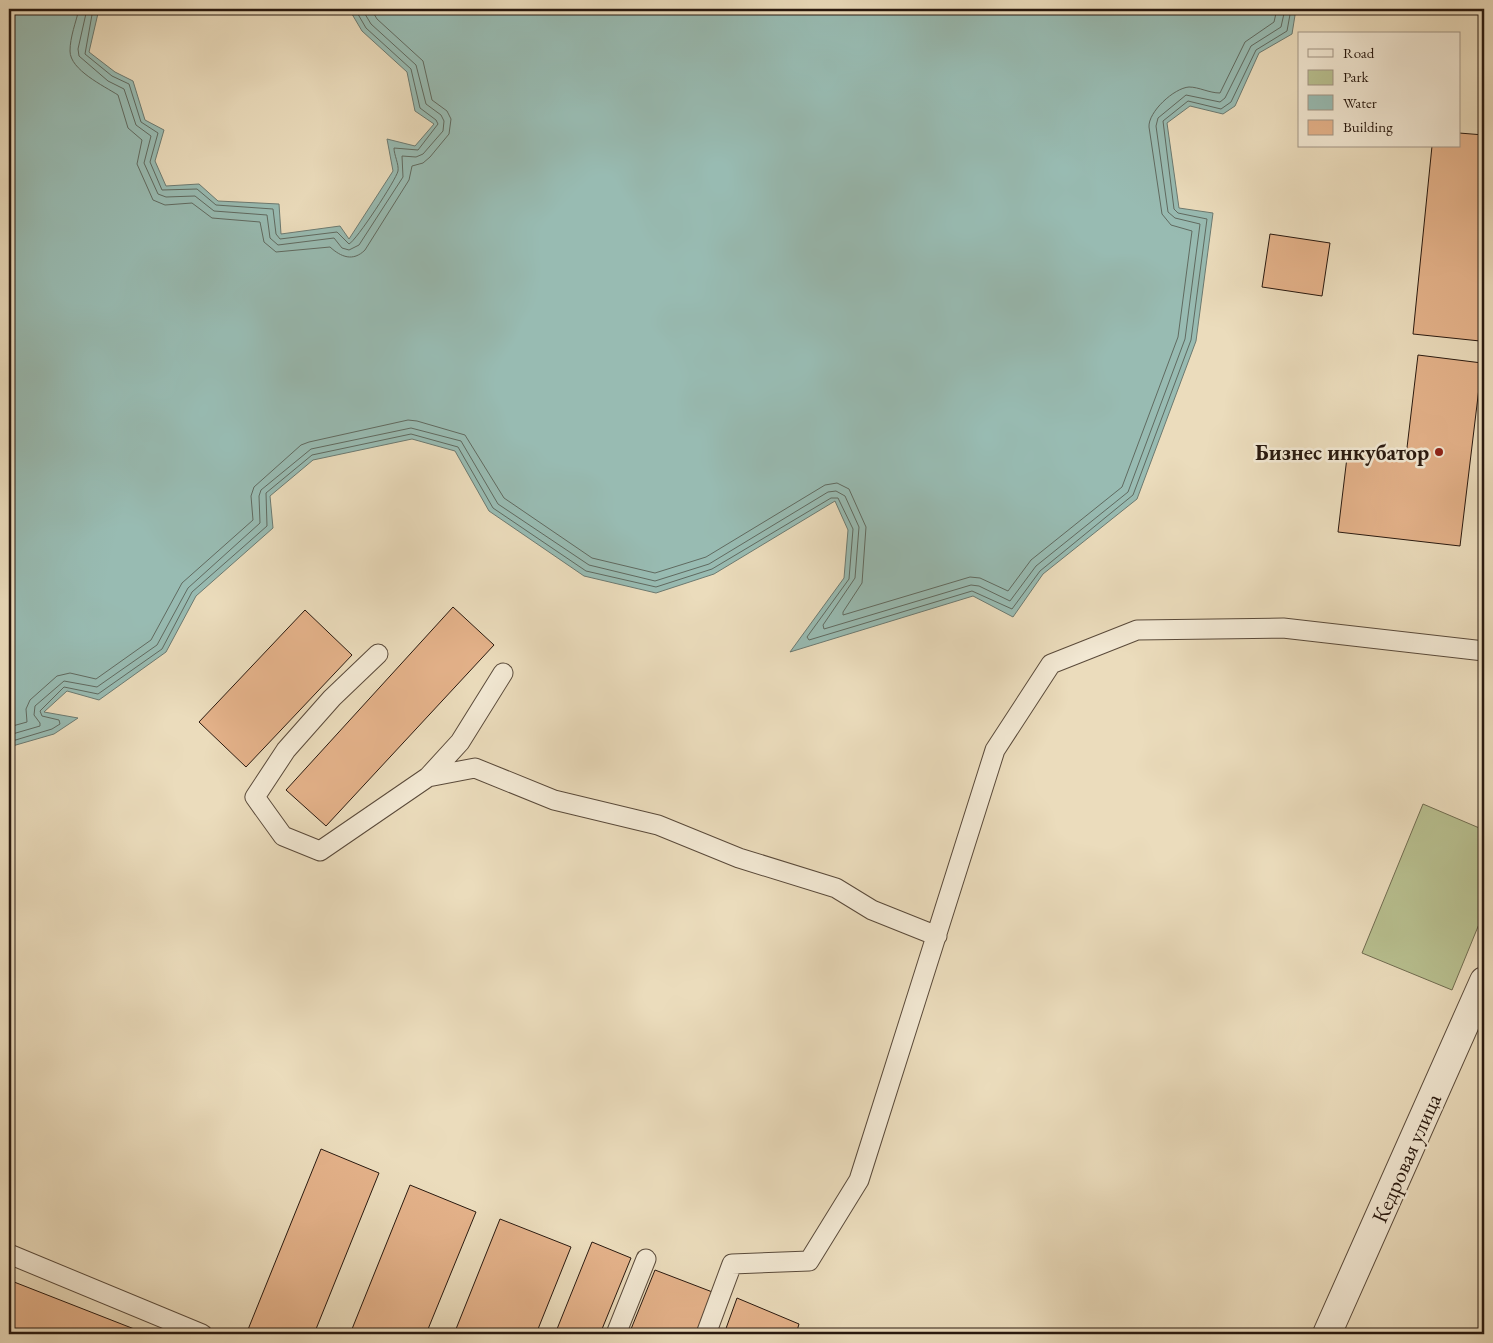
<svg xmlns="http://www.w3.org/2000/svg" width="1493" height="1343" font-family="'EB Garamond',serif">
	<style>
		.green { fill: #b8c090; stroke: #706c50 }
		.water { fill: #98bbb2; stroke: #6c7a71 }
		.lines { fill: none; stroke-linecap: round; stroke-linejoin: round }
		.shore { stroke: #606a60; stroke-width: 1 }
		.building { fill: #e4b28a; stroke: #29190f }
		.service-casing { stroke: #5a4a3a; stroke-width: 21 }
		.tertiary-casing { stroke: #5a4a3a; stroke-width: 30 }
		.service { stroke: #f2e8d3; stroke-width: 19 }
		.tertiary { stroke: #f2e8d3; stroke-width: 28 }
		.poi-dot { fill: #8f2418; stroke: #f2e8d3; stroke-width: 2 }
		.labels { text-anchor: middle; stroke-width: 5; stroke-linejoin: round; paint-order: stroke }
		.poi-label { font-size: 22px; font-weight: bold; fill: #29190f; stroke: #f2e8d3; text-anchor: end }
		.street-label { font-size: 22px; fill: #29190f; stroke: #f2e8d3 }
	</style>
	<rect width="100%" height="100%" fill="#ebdcbc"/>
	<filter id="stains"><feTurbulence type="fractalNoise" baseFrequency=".004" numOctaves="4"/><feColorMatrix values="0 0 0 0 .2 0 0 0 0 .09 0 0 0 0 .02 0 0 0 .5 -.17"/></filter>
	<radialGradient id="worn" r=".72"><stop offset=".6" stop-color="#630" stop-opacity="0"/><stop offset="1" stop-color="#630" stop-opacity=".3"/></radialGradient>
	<path class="green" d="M1423,804L1484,830V912L1452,990L1362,953Z"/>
	<path class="water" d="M9,9H99L89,52L115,72L133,81L145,120L164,130L155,161L166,186L199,184L218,201L279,204L281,234L340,226L349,239L393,171L387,139L415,146L434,124L415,111L407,72L362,31L349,9H1296L1292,34L1259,53L1235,106L1223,114L1190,106L1167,123L1179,208L1213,213L1196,341L1137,499L1043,574L1013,617L973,596L790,652L844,578L848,530L835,501L714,574L656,593L584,576L489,511L455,451L412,439L313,460L270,496L273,528L196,596L166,652L99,700L67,691L44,712L78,718L54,734L9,747Z"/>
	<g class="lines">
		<path class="shore" d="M79,9C76,22 70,37 70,51C70,70 104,86 118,95L128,128L142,140L137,164L153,200L165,205L192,203L212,218L260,222L264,242L276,252L330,247C341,257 353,262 365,250L409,180L412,166L423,163L430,157L449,134L451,119L447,111L432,100L423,61L377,19L371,9
			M87,9L78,49L79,56L108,81L124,89L136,125L151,136L144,163L158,194L166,197L195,196L214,211L267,215L270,238L278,245L334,238L342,248L349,250L359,245L403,177L402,156L416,157L423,154L443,131L444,121L441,115L426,104L416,65L371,24L362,9
			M93,9L85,54L112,76L129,84L141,122L158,133L150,162L162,190L197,189L216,205L273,209L276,234L280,239L337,232L349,244C356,241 396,180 398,171C399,164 394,155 394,148L418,150L438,124L436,120L420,108L411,69L366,28L355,9
			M9,727L27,722L26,709L30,700L57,676L70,673L96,679L151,640L182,583L253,520L251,496L254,487L301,445L309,442L408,420L417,421L465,435L504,498L592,558L655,573L706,557L825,485L837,483L849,489L866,527L862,583L843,612V615L970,577L980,578L1008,591L1031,560L1122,487L1178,337L1192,231L1171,225L1162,214L1149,127C1148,112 1174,88 1189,87C1199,87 1209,93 1220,93L1245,42L1274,22L1277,9
			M9,735L40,726V723L34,715L35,706L64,681L97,687L157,645L188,588L260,523L259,496L261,490L311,449L411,428L461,441L498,504L589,565L655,581L709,564L828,492L836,491L845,496L859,527L855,578L823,625L824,629L971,585L979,586L1010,601L1036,566L1128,492L1185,339L1200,224L1175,218L1168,212L1156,126L1158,118L1186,95L1220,102L1225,98L1251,46L1281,27L1285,9
			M9,742L52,729L60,724L59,720L42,716L40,711L64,687L98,694L162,649L192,592L267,526L266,493L312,455L411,434L458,447L493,508L586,571L656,587L712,569L831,498H838L853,529L849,579L807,637L809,640L972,591L1012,609L1040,571L1133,495L1191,340L1207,219L1178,213L1174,209L1163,121L1188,101L1221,109L1231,102L1256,50L1287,31L1291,9"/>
	</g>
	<path class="building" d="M1459,133L1484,135V298L1480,341L1413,334L1432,146H1459Z
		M1270,234L1330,243L1322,296L1262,287Z
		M1418,355L1482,363L1460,546L1338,532L1348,449L1406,456Z
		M453,607L494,645L326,826L286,790Z
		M305,610L352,655L246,767L199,722Z
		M321,1149L379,1173L314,1334H251L247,1332Z
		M410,1185L476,1212L426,1334H350Z
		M500,1219L571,1247L536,1334H454Z
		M592,1242L631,1258L600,1334H555Z
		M655,1270L715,1293L699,1334H629Z
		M9,1280L147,1334H9Z
		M737,1298L799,1324L796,1334H724Z"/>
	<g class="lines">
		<g class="service-casing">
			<path id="service" d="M378,654L332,698L286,750L255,797L283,836L320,851L428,777L475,768L554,800L658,825L739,858L836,888L872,910L937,936
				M428,777L460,742L503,673
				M9,1254L202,1334
				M616,1334L646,1259
				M706,1334L732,1264L809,1261L859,1180L995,750L1051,664L1137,630L1283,628L1484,651"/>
		</g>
		<g class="tertiary-casing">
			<path id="tertiary" d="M1327,1334L1484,981"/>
		</g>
		<use href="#service" class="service"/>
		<use href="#tertiary" class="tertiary"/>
	</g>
	<circle class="poi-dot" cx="1439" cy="452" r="5"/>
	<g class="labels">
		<g class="poi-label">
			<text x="1429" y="460">Бизнес инкубатор</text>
		</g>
		<g class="street-label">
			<text transform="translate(1406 1158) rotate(-66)" y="8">Кедровая улица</text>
		</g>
	</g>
	<rect width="1493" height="1343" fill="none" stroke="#ebdcbc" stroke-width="30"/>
	<rect x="10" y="10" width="1473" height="1323" fill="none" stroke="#29190f" stroke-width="2.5"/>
	<rect x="15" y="15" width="1463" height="1313" fill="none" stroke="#29190f"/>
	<rect x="1298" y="32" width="162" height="115" fill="#f2e8d3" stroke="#a29585"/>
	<rect x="1308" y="49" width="25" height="8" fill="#f2e8d3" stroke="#a29585"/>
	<text x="1343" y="58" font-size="15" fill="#29190f">Road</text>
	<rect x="1308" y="70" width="25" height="15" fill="#b8c090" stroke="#a29585"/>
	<text x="1343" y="82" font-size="15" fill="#29190f">Park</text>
	<rect x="1308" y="95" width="25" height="15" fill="#98bbb2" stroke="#a29585"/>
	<text x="1343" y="108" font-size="15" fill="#29190f">Water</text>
	<rect x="1308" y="120" width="25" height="15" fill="#e4b28a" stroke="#a29585"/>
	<text x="1343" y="132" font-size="15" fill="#29190f">Building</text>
	<rect width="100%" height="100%" filter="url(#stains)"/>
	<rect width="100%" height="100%" fill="url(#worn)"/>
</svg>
